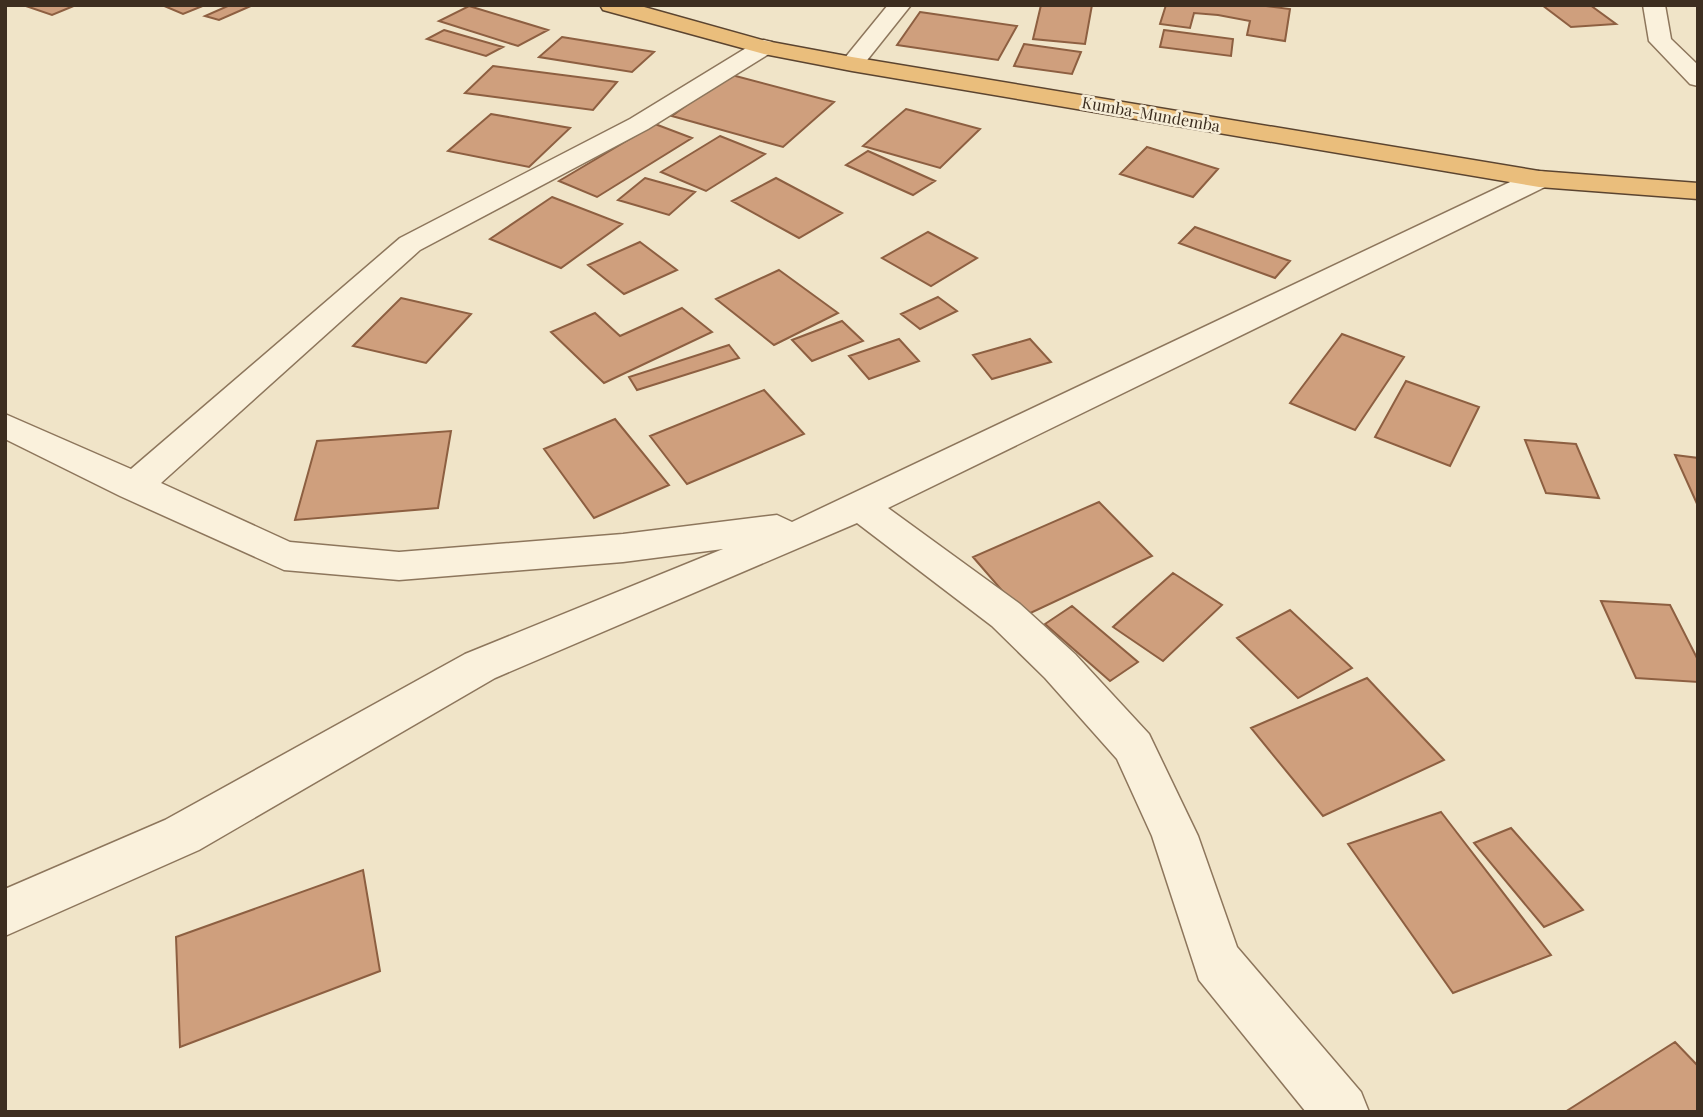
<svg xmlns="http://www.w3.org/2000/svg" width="1703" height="1117" font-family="'Playfair Display',serif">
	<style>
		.building { fill: #cf9f7d; stroke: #8d5f41; stroke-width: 2 }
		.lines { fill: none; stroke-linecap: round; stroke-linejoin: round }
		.minor-casing { stroke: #8d765c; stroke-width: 3 }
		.trunk-casing { stroke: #5b4430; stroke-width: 3 }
		.minor { fill: #faf1dc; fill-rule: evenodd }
		.trunk { fill: #eabe7c; fill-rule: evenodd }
		.labels { text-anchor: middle; stroke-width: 5; stroke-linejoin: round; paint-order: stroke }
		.far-street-label { font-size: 16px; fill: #3d2e20; stroke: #f7eed8 }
	</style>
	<rect width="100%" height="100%" fill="#f0e4c8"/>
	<path class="building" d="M23,5H76L52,15Z
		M162,5H205L183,14Z
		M230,5H253L219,20L205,16Z
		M1041,5H1092L1085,44L1033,39Z
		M1166,5H1258L1290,9L1285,41L1247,35L1250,21L1218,15L1194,13L1190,28L1160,24Z
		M1542,5H1590L1616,24L1571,27Z
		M469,6L548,30L518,46L439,21Z
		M920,12L1017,26L998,60L897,45Z
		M444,30L503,47L486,56L427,39Z
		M1164,30L1233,39L1231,56L1160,47Z
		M562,37L654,52L632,72L539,57Z
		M1024,44L1081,52L1072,74L1014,66Z
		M493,66L617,82L593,110L465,93Z
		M728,74L834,102L783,147L672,116Z
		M906,109L980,129L940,168L863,146Z
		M491,114L570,128L529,167L448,151Z
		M655,124L692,138L597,197L559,181Z
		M720,136L765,154L706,191L661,172Z
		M1147,147L1218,169L1193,197L1120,174Z
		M868,151L935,181L913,195L846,165Z
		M645,178L695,192L669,215L618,200Z
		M776,178L842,213L799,238L732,201Z
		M552,197L622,224L561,268L490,239Z
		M1195,227L1290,261L1275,278L1179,243Z
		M928,232L977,258L931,286L882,258Z
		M640,242L677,270L624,294L588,265Z
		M779,270L838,313L774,345L716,299Z
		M938,297L957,311L920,329L901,314Z
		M401,298L471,314L426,363L353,346Z
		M682,308L712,332L604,383L551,332L595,313L620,336Z
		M842,321L863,341L812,361L792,340Z
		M1342,334L1404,357L1355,430L1290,403Z
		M899,339L919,361L869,379L849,356Z
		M1030,339L1051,362L992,379L973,355Z
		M729,345L739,358L637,390L629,377Z
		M1406,381L1479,407L1450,466L1375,437Z
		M764,390L804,434L687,484L650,436Z
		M615,419L669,485L594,518L544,449Z
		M451,431L438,508L295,520L317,441Z
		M1525,440L1576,444L1599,498L1546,493Z
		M1675,455L1698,458V506Z
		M1099,502L1152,556L1024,616L973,557Z
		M1173,573L1222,605L1163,661L1113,627Z
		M1601,601L1670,605L1698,660V682L1636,678Z
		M1072,606L1138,662L1110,681L1045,624Z
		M1290,610L1352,668L1298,698L1237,638Z
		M1367,678L1444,760L1323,816L1251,728Z
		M1441,812L1551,955L1453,993L1348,844Z
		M1511,828L1583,910L1544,927L1474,843Z
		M363,870L380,971L180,1047L176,937Z
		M1675,1042L1698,1066V1112H1565Z"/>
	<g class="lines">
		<g class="minor-casing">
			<path id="minor" d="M888,5H911L860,69H844L840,64L844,59Z
				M1643,5H1665L1671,39L1698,65V86L1690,84L1649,41Z
				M764,40L772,42L775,47L772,52L648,129L420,250L161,483L290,542L399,552L623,534L777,515L792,522L1529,173L1539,171L1549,173L1552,179L1549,185L888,508L1020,604L1075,654L1149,734L1198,836L1237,947L1361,1092L1369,1112H1306L1199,980L1152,836L1117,759L1045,678L992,626L857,523L495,678L199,850L5,936V889L165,820L465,654L723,549L623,562L399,580L284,570L120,496L5,439V414L131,469L400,238L630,119L756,42Z"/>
		</g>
		<g class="trunk-casing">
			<path id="trunk" d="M600,5H637L766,41L852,57L1539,171L1698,183V199L1539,187L852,71L764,54L603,10Z"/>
		</g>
		<use href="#minor" class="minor"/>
		<use href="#trunk" class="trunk"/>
	</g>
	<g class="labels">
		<g class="far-street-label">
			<text transform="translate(1151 114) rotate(10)" y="6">Kumba-Mundemba</text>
		</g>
	</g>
	<rect width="1703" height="1117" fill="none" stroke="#3d2e20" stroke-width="14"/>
</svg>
